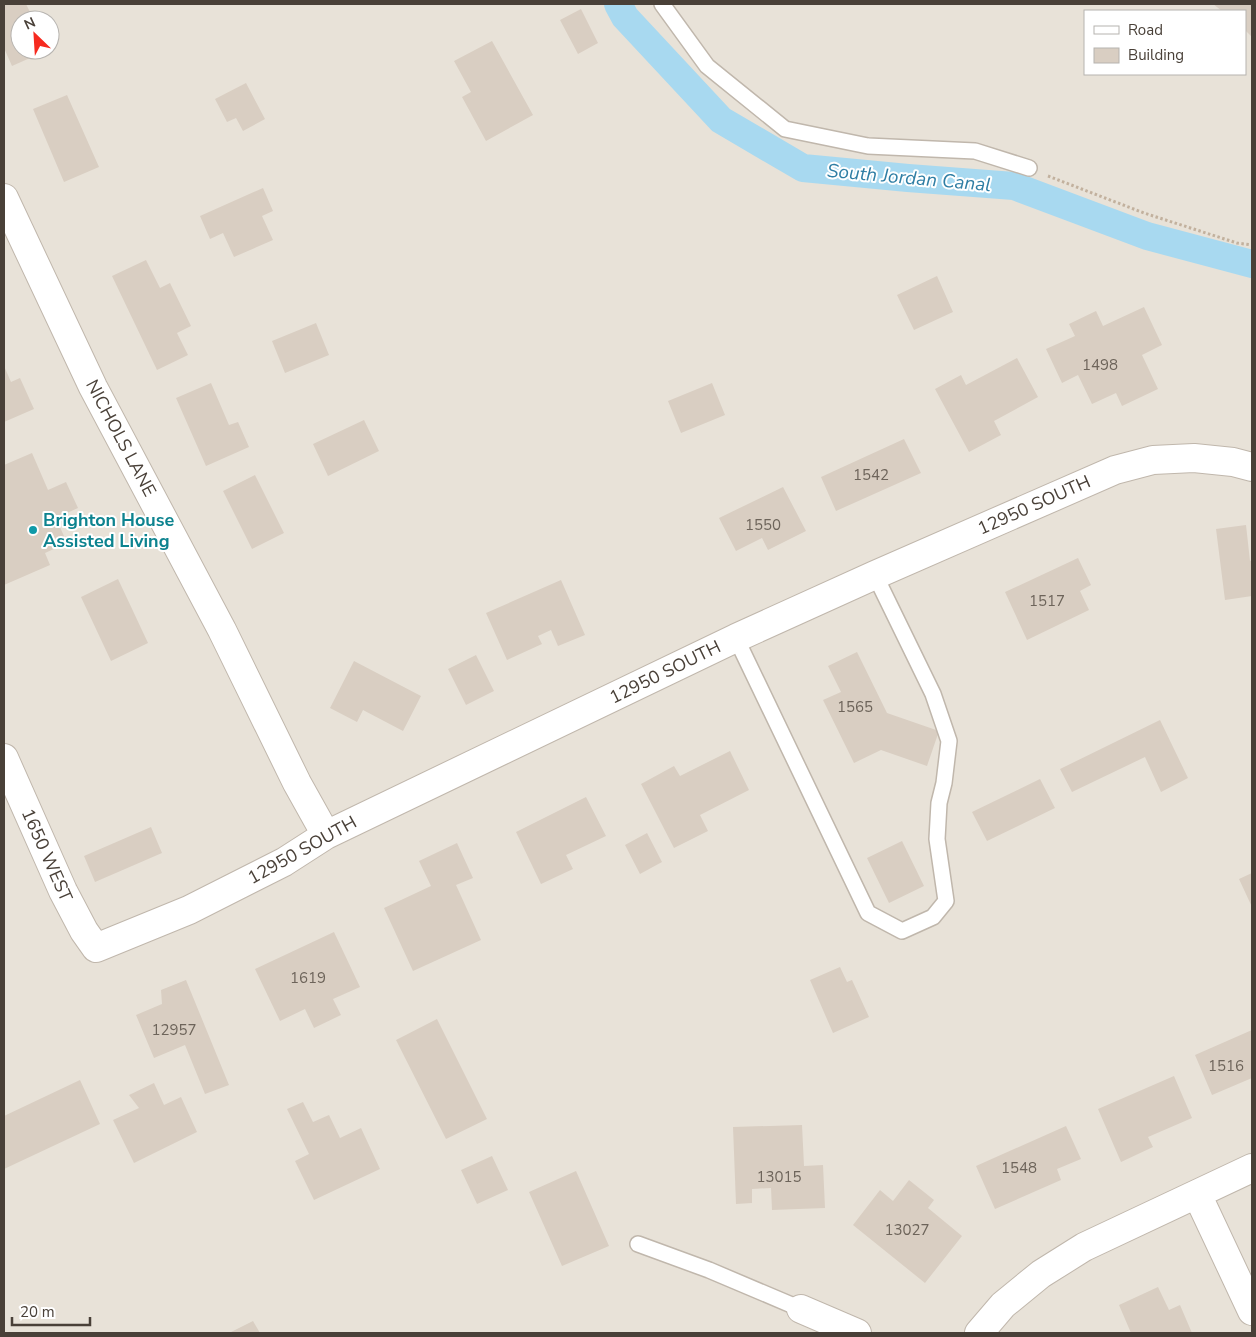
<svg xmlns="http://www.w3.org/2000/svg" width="1256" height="1337" font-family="'Nunito Sans',sans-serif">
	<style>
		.residential { fill: #e8e2d8; fill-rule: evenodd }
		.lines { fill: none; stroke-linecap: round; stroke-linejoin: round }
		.canal { stroke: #a8d9f0; stroke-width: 28 }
		.building { fill: #d9cec2 }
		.service-casing { stroke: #c0b7ac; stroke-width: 18 }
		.minor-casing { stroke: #c0b7ac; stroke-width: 30 }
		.path { stroke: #c2b19e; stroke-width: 3; stroke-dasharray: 2.5 2.5; stroke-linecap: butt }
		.service { stroke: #fff; stroke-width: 15 }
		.minor { stroke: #fff; stroke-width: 28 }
		.culture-dot { fill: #0f9aa8; stroke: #fff; stroke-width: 2 }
		.labels { text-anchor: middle; stroke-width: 4; stroke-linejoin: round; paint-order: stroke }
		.number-label { font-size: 15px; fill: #6d645a }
		.street-label { font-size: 18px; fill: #494038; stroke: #fff }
		.culture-label { font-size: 18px; font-weight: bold; fill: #0d838f; stroke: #fff; text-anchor: start }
		.water-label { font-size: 19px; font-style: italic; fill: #2f7ea4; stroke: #fff }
	</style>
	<rect width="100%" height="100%" fill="#f5f0ea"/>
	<path class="residential" d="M4,4H1252V1333H4ZM1085,11H1245V74H1085ZM20,20H50V50H20Z"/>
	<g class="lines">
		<path class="canal" d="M618,4L625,17L721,120L803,168L908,178L1014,186L1147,236L1252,264"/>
	</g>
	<path class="building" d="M4,4H26L34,20H20V50H48L12,66L4,48Z
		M1213,4H1252V37L1245,30V11H1222Z
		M581,9L598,43L578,54L560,20Z
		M492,41L533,115L486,141L462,97L471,92L454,61Z
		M246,83L265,119L243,131L236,118L227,122L215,99Z
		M67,95L99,167L64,182L33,109Z
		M263,188L273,211L262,216L273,240L234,257L223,233L210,239L200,216Z
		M146,260L160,288L170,283L191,326L177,333L188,355L157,370L112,276Z
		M937,276L953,312L914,330L897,295Z
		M1144,307L1162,345L1142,355L1158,389L1122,406L1116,393L1092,404L1078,375L1062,383L1046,349L1075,336L1069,324L1096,311L1103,326Z
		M316,323L329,355L285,373L272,341Z
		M1017,358L1038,397L994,421L1001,435L969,452L935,389L961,375L966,385Z
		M4,366L11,382L20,378L34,409L4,422Z
		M211,383L229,425L238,422L249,447L206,466L176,398Z
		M712,383L725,415L681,433L668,401Z
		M364,420L379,451L328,476L313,444Z
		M904,439L921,473L836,511L821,477Z
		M32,453L48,490L66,482L78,508L56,518L67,543L45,553L50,565L4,585V465Z
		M255,475L284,533L252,549L223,491Z
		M783,487L806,531L768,550L762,538L736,551L719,518Z
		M1246,525L1250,561L1252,560V596L1225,600L1216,529Z
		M1078,558L1091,585L1080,591L1089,610L1027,640L1005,592Z
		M118,579L148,643L111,661L81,597Z
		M561,580L585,635L558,646L551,630L538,636L542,644L507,660L486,613Z
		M857,652L887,713L939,731L927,766L881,750L854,763L823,700L841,692L828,666Z
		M476,655L494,691L466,705L448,669Z
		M354,661L421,696L403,731L363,710L357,722L330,708Z
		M1160,720L1188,778L1161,792L1145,757L1072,792L1060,769Z
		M730,751L749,790L700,815L708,831L674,848L641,784L674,766L680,776Z
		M1040,779L1055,808L987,841L972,812Z
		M586,797L606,836L566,855L573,869L541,884L516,832Z
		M151,827L162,853L95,882L84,856Z
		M647,833L662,862L640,874L625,845Z
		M902,841L924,886L889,903L867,858Z
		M457,843L473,878L456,885L481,940L413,971L384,908L431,886L419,861Z
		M1252,873V907L1239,879Z
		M334,932L360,987L333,999L341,1015L314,1028L305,1009L280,1021L255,969Z
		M840,967L847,982L852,980L869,1017L833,1033L810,980Z
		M186,980L229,1085L205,1094L185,1045L154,1058L136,1015L162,1004L161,990Z
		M437,1019L487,1119L446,1139L396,1040Z
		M1252,1030V1078L1212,1095L1195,1055Z
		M1174,1076L1192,1118L1148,1137L1153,1147L1121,1162L1098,1109Z
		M80,1080L100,1124L4,1169V1116Z
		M154,1083L164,1105L181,1097L197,1132L134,1163L113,1120L139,1108L129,1095Z
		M303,1102L313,1122L329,1115L340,1138L361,1128L380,1169L314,1200L295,1161L309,1154L287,1109Z
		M802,1125L804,1166L823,1165L825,1208L772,1210L771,1188L752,1189V1203L736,1204L733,1127Z
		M1066,1126L1081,1159L1057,1169L1061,1180L995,1209L976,1166Z
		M492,1156L508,1190L477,1204L461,1170Z
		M576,1171L609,1246L562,1266L529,1192Z
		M909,1180L934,1200L928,1208L962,1236L925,1283L853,1225L880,1190L893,1201Z
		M1158,1287L1169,1310L1180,1305L1192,1333H1131L1119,1305Z
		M253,1321L260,1333H229Z"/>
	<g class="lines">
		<g class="service-casing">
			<path id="service" d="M662,4L707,66L785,129L868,146L975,151L1029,168
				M736,638L868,913L902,931L933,917L946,901L937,839L939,803L944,783L949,741L933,694L875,575
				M638,1244L709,1270L801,1309"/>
		</g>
		<g class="minor-casing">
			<path id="minor" d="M4,198L93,387L222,630L297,783L326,835
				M4,758L63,891L84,931L96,948L189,910L284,862L326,835L736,638L875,575L1115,470L1153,460L1194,458L1233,462L1252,467
				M1197,1194L1252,1311
				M801,1309L857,1333
				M979,1333L1003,1305L1041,1274L1084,1247L1252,1168"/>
		</g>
		<path class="path" d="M1048,176L1144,213L1237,243L1252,245"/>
		<use href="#service" class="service"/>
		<use href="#minor" class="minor"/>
	</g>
	<circle class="culture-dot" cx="33" cy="530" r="5"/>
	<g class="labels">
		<g class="number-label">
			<text x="1100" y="370">1498</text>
			<text x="871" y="480">1542</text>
			<text x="763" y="530">1550</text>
			<text x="1047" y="606">1517</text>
			<text x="855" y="712">1565</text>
			<text x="308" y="983">1619</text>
			<text x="174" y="1035">12957</text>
			<text x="1226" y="1071">1516</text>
			<text x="1019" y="1173">1548</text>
			<text x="779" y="1182">13015</text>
			<text x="907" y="1235">13027</text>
		</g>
		<g class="street-label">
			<text transform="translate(121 438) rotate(62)" y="6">NICHOLS LANE</text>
			<text transform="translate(1034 505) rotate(-24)" y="6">12950 SOUTH</text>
			<text transform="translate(665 672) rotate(-26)" y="6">12950 SOUTH</text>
			<text transform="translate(302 850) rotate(-29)" y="6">12950 SOUTH</text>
			<text transform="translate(47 855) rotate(66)" y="6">1650 WEST</text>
		</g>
		<g class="culture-label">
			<text x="43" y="526">Brighton House<tspan x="43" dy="21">Assisted Living</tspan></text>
		</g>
		<g class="water-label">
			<text transform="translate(909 177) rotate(5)" y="7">South Jordan Canal</text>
		</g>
	</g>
	<rect width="1256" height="1337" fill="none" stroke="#494038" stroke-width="10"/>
	<rect x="1084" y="10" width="162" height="65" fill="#ffffff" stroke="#b6b3af"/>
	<rect x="1094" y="26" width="25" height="8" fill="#ffffff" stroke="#b6b3af"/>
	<text x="1128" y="35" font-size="15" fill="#494038">Road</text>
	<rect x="1094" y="48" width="25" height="15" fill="#d9cec2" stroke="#b6b3af"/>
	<text x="1128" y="60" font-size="15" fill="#494038">Building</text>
	<g transform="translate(35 35) rotate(335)"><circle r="24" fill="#ffffff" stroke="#b6b3af"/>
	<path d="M0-4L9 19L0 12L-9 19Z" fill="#f62a1f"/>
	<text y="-8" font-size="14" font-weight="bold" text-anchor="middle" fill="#494038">N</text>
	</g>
	<path d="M12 1317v8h78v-8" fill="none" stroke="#494038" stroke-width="2.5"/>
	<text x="20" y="1317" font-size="15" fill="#494038" stroke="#ffffff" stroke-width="4" paint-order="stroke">20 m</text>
</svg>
